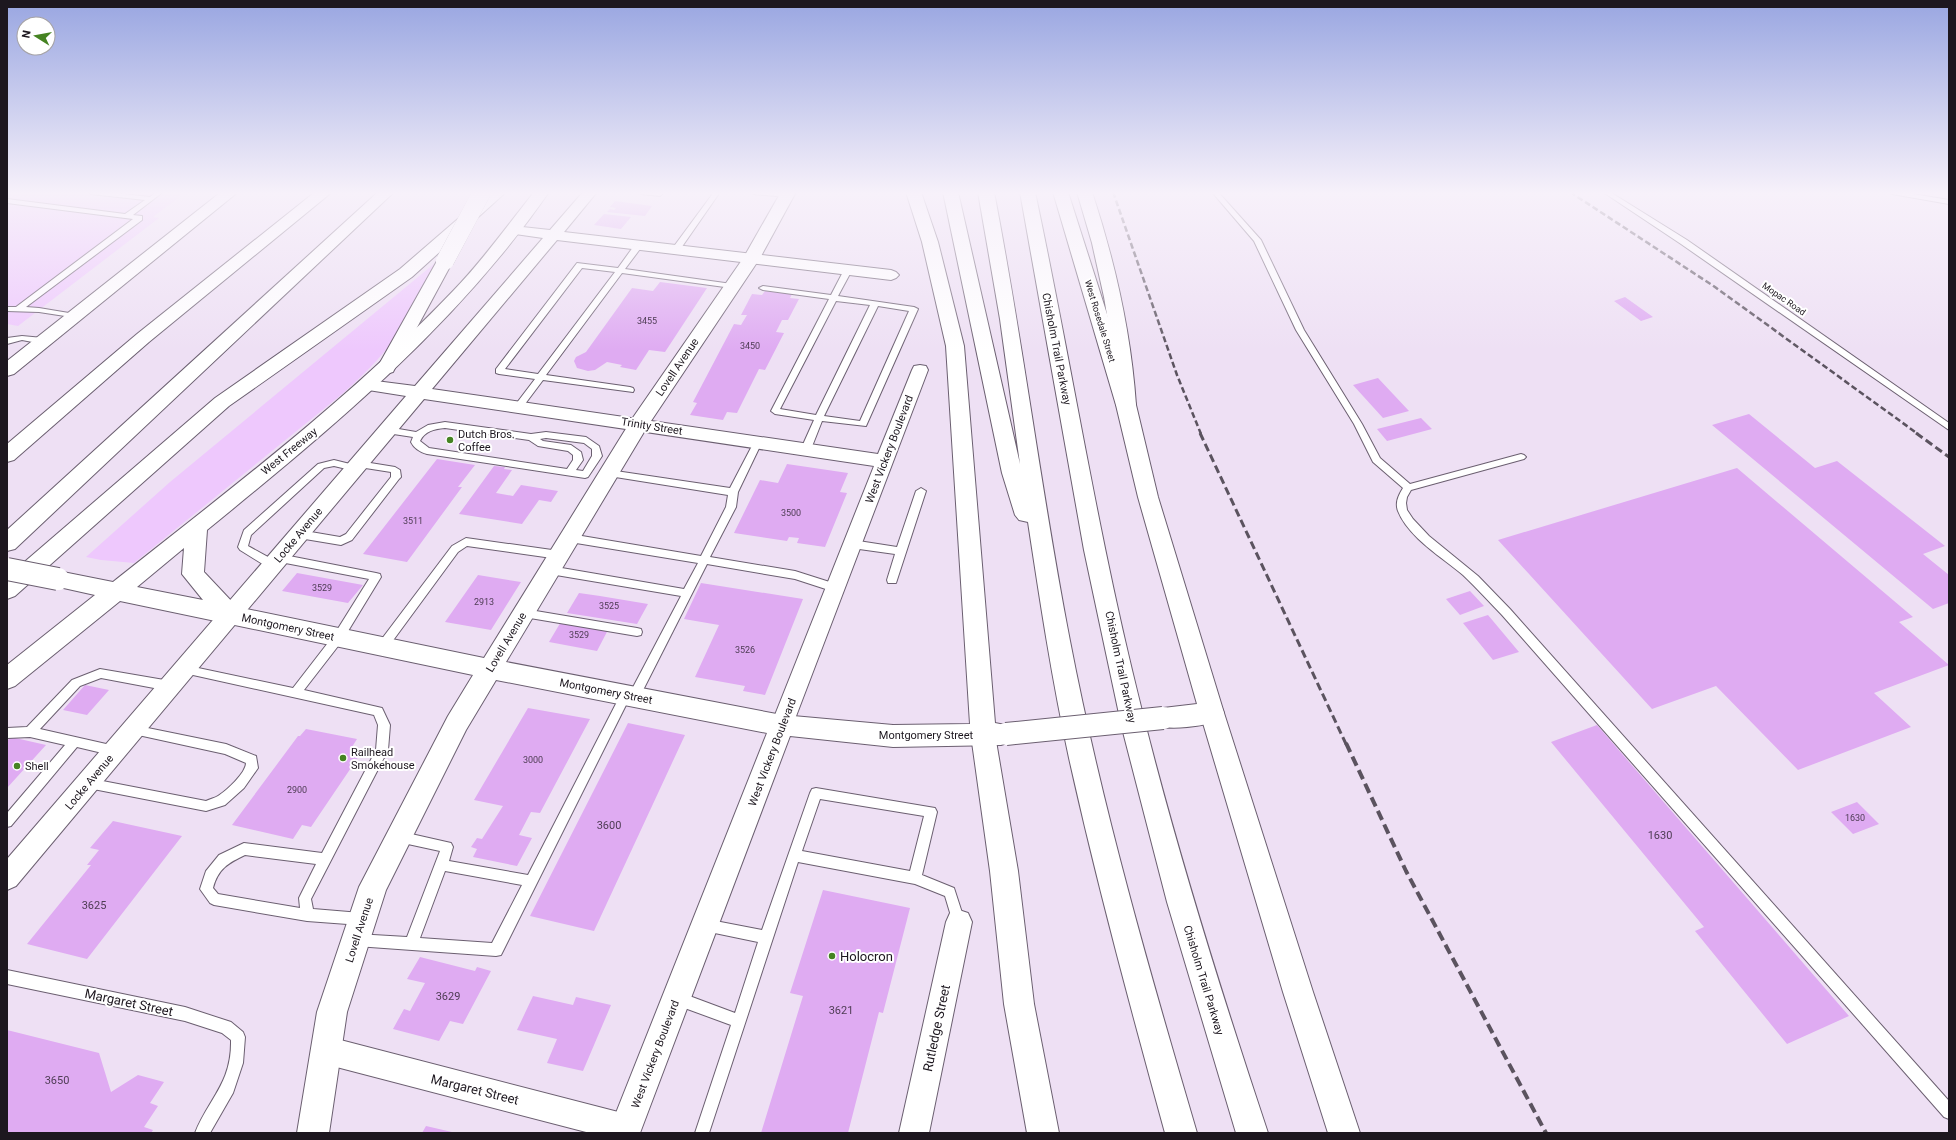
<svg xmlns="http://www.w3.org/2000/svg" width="1956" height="1140" font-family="Roboto,sans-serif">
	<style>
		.green { fill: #eec8fd }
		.building { fill: #dfabf2 }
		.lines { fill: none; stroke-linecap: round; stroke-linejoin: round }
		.lane-casing { stroke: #6b5f70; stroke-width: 2 }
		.street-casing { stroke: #6b5f70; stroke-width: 2 }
		.secondary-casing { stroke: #6b5f70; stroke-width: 2 }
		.highway-casing { stroke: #6b5f70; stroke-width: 2 }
		.lane { fill: #fff; fill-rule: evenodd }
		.street { fill: #fff; fill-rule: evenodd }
		.secondary { fill: #fff; fill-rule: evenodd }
		.highway { fill: #fff; fill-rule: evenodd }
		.rail-far2 { stroke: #5b535f; stroke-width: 2.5; stroke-dasharray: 6 3; stroke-linecap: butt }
		.rail-far1 { stroke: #5b535f; stroke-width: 3; stroke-dasharray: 8 4; stroke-linecap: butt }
		.rail { stroke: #5b535f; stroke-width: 4; stroke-dasharray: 10 5; stroke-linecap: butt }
		.secondary-bridge-casing { stroke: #6b5f70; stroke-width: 24; stroke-linecap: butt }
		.highway-bridge-casing { stroke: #6b5f70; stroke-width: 18; stroke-linecap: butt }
		.secondary-bridge { stroke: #fff; stroke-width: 22 }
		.highway-bridge { stroke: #fff; stroke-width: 18 }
		.poi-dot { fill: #458322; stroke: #fff; stroke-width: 1.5 }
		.labels { text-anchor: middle; stroke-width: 4; stroke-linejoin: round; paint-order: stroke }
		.far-street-label { font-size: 9px; fill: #1d171f; stroke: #fff }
		.number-label { font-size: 9px; fill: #4e3c54 }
		.street-label { font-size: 11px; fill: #1d171f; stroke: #fff }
		.poi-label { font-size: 11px; fill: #1d171f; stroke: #fff; text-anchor: start }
		.near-number-label { font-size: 11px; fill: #4e3c54 }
		.near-poi-label { font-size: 13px; fill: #1d171f; stroke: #fff; text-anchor: start }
		.near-street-label { font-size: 13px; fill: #1d171f; stroke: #fff }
	</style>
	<rect width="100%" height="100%" fill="#eee0f4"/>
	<path class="green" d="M7,192H186L153,217L159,218L18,326L7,324Z
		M435,263C426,282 417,302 406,321C390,349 365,374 341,395L134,563L101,560L86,557L170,482Z"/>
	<path class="building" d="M615,201L652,206L645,216L607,212L610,209L614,210L616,208L610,207Z
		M604,214L631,217L621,229L594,225Z
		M660,282L707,288L665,352L649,350L636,370L620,367L622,365L607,362L595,370L588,371L577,368L574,361L576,357L586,352L632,288L653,291Z
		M765,291L792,294L790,298L799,299L788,320H782L776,332L784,333L765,370L759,369L737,413L727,412L723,420L690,415L697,403L693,402L734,324L741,325L747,315H741L752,294L762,295Z
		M1625,297L1653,317L1641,321L1614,301Z
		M1378,378L1409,411L1383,418L1353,385Z
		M1749,414L1815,468L1837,461L1945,546L1923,554L1949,575V603L1933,609L1712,425Z
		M1421,418L1432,429L1387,441L1377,429Z
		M437,459L475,465L458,487H462L407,562L363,554Z
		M787,464L848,473L840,492L847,493L825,547L797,543L799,538L789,537L787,541L734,533L760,480L778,483Z
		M494,466L505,467L504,469L512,470L496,493L513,496L521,485L558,491L551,502L539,500L522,524L459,514Z
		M1737,468L1913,617L1899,622L1949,665L1874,693L1911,727L1798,770L1716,686L1652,709L1498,540Z
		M297,573L363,585L348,603L282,591Z
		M478,575L521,582L491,630L445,622Z
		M701,583L803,599L765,695L743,691L745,686L695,677L719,625L684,619Z
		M1470,591L1484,606L1460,615L1446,599Z
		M579,593L600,596L648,604L637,624L567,613Z
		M1488,615L1519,652L1493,660L1463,623Z
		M562,620L609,628L597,651L549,642Z
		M85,685L109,690L87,715L63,710Z
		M528,708L590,719L540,813L531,812L519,835L532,838L517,866L473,857L477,849L471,847L477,838L482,839L503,806L474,800Z
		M628,723L685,735L594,931L530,916Z
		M1597,725L1849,1016L1787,1044L1695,931L1704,927L1551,742Z
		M306,729L357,739L352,747L355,749L351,754L359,756L311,827L302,825L293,839L232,825L298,736H300Z
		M11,737L46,745L7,788V741Z
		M1857,802L1879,824L1853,834L1831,812Z
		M113,821L182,836L87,959L27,944L91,865H87L99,850L90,848Z
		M823,890L910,908L883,1013L879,1012L848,1133H761L803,996L790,993Z
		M420,957L475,971L477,967L491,971L463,1024L450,1021L439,1041L393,1029L404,1009L410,1011L425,983L407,979Z
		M533,996L573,1005L576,997L611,1005L583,1071L547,1063L557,1039L517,1030Z
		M7,1030L99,1053L111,1092L138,1075L164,1082L150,1103L158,1106L144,1127L153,1130L151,1133H7Z
		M426,1126L452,1132V1133H422Z"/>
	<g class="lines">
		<g class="lane-casing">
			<path id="lane" d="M88,192H105L150,197L156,192H163L133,215L142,216V220L26,307L39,308L75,314H78V318L39,312L7,311V307H16L133,219L7,203V199L125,214L145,200L91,194Z
				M638,192H664L660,196L641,194Z
				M714,192H720L679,251H673L672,249Z
				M751,192C759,191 785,190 791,195L788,197L754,194Z
				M1212,192H1218L1261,240L1304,330L1362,424L1380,458L1410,484L1521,454L1524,455L1526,457L1524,459L1411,490L1407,497L1406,503L1407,510L1413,519L1429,536L1478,576L1510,609L1949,1101V1119L1944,1117L1502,615C1489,602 1477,588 1463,575C1443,558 1408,537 1398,511C1395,503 1398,496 1403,488L1373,462L1354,424L1296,330L1254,241Z
				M1603,192H1610L1687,240L1949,423V430L1681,244Z
				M1889,192H1901L1949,200V204L1892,194Z
				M636,243H642L643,245L625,269L732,284L736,286L732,288L622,273L546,375L630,387L633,388L634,390L633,392L543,380L522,408H516L515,406L516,404L535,379L499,374L496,373V369L577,263L618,268ZM582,268L615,272L538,374L505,369Z
				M845,268H848L852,270L838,296L914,307L918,309L866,426L822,421L811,449L806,452L801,449L814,420L775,414L771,411L829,299L763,290L759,288L763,286L831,295ZM836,301L870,305L816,415L780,409ZM878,306L909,311L860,421L824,416Z
				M22,336L43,338L47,341L43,344L22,340L7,344V338Z
				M445,422L531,434L546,432L586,437L599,446L602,456L588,477L585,478L427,454C420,452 414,448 411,442L413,437L387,433L383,430L387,427L416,432L428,425ZM445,428L529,440L538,446L568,451L573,455V460L567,469L429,448L420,441C425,431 434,429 445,428ZM546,438L584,443L592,449V456L583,471L576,470L583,460L581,452L571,445L543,441L540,439Z
				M758,439L762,442L738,492L736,507L710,557L795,571L839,585L840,588L839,591L835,592L795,579L707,564L638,700L634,702L629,699L501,955L496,956L356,946L351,944L350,940L351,936L356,934L407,937L440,851L394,841L392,837L394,833L398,831L451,843L453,847L449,861L528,875L622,692L626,690L630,693L681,596L550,574L545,570L550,566L684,589L698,563L570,542L565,538L570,534L701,556L726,507L728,495L609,476L606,475L604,473L606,471L609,470L730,488L754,442ZM445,871L522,885L492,943L420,938Z
				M334,460L354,465L355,462L358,461L395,467L400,470L401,477L399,479L352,540L341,545L299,538L294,534L299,530L340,537L346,534L391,477V472L359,467L358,470L355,471L334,466L324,468L251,535L248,546L277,562L278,565L277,568H269L240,550L238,547L244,530L318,464Z
				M921,488L926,491L897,580L896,583H888L887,580L895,554L852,548L847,544L852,540L897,547L916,491Z
				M466,538L559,551L564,555L559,559L467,546L458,552L386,650H378L377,647L378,644L452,546Z
				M279,554L376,573L380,574L381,577L342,641L304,690L382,708L390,725L388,750L311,899L313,909L361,913L366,915L367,919L366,923L361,925L307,921L214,905L210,903L200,889L206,871L219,855L244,843L322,853L376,750L378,725L374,715L184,673L180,672L179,669L180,666L184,665L293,688L334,635L369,579L275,561L274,558ZM245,855L316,864L299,898L300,908L218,894L213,888C218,869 228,863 245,855Z
				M524,609L637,628L641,629L642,632L641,635L637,636L524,617L520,616L519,613L520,610Z
				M100,669L170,681L174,683L175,686L174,689L170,691L101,678L80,686L40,729L115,746L119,747L121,751L119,755L115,756L77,747L11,826L7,827V813L65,745L30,737L7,738V728L27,727L72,680Z
				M133,725L226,744L256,756L258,768L244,788L225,805L206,811L83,787L81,783L83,779L87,778L206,801C210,799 215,798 218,796C226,791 246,773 246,763L225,754L129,733L127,730L129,727Z
				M816,788L935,808L937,812L922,875L954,888L965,922L964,926L959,928L954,926L945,896L915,884L798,862L709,1133H695L731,1025L671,1003L669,998L671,993L676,991L735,1013L758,942L705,931L700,929L699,925L700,921L705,919L762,930L810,793L812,789ZM820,799L924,816L910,871L802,851Z
				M7,970L185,1007L231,1022L243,1032L245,1037L243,1063L233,1093L210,1133H195C209,1098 232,1083 231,1040L222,1033L185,1021L7,984Z"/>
		</g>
		<g class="street-casing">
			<path id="street" d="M583,192H597L564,232L891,270L896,272L899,275L896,278L891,280L557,240L432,389L878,454L912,370L914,366L920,365L926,366L928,370L790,732L782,735L774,732L771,725L874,466L424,399L16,886L7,890V859L406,396L362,389L359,385L362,381L368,380L415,386L543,238L508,233L506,230L508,227L513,226L550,230Z
				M959,910L968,913L972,922L929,1133H899L946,922L950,913Z
				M325,1036L626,1114L636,1118L640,1128L638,1133H590L325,1064L315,1060L311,1050L315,1040Z"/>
		</g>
		<g class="secondary-casing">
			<path id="secondary" d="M221,192H238L14,374L7,376V361Z
				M534,192H549C456,326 332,428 207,530L204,572L237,607L484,658L632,419L744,257L781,192H796L760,258L647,427L506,662L782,715L893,725L970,724L946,346L922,242L906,192H921L938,242L964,346L995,723L1010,726L1013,734L1010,742L1001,745L893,747L790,736L640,1133H608L767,733L496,680L466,730L386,890L347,1012L329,1133H297L317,1012L359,887L448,716L473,675L120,601L15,686L7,689V665L95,595L50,585L47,579L50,573L58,571L113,582C230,489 350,399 454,290C483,260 508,225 534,192ZM184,548L182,574L203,600L137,587Z
				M1053,192H1068L1136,405L1158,497L1224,713L1221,720C1205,726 1170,731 1154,725L1151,718L1154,711L1163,708L1197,704L1138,497L1116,405Z"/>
		</g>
		<g class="highway-casing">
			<path id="highway" d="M315,192H332L149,342L14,460L7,462V444L137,334Z
				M378,192H394L15,549L7,551V530Z
				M489,192H506L412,277L229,406L15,596L7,599V577L215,398L400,269Z
				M943,192H958L1020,464L1000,319L978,192H994C1023,341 1041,492 1070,641C1102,807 1149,970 1197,1133H1165C1131,1009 1097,884 1069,758C1052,680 1040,601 1028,522L1019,520L1015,515L1002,473Z
				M1020,192H1035C1069,351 1094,512 1132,670C1169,826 1217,980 1268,1133H1236L1167,902L1122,728L1084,550Z
				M1077,192H1092C1115,262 1131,332 1136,405L1133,409L1126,411L1119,409L1116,405L1113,351L1104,297L1092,243Z
				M445,256L451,257L453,261L395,368L393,372L386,374L379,372L377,368L437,261L439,257Z
				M1212,703L1221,706L1224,713L1313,992L1360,1133H1328L1283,992L1200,713L1203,706Z
				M983,724L992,727L995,735L1018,871L1034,1004L1059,1133H1027L1004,1004L990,871L971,735L974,727Z"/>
		</g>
		<use href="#lane" class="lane"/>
		<use href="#street" class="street"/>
		<use href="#secondary" class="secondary"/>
		<use href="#highway" class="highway"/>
		<path class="rail-far2" d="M1113,192L1177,375L1201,434
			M1570,192L1715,287L1918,434"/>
		<path class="rail-far1" d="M1200,433L1346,744
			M1916,433L1949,457"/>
		<path class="rail" d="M1346,743L1406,871L1546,1133"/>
		<g class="secondary-bridge-casing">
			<path id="secondary-bridge" d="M7,569L58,579
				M1006,734L1163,718"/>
		</g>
		<g class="highway-bridge-casing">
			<path id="highway-bridge" d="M445,261L482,192"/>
		</g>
		<use href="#secondary-bridge" class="secondary-bridge"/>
		<use href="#highway-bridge" class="highway-bridge"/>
	</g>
	<linearGradient id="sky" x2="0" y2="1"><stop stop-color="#99a6e1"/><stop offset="0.55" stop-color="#f7f1fa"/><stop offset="1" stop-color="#f7f1fa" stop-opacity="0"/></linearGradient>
	<rect width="1956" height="351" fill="url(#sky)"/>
	<g class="poi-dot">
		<circle cx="450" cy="440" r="4"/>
		<circle cx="343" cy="758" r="4"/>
		<circle cx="17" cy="766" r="4"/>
		<circle cx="832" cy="956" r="4"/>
	</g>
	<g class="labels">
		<g class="far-street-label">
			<text transform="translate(1784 299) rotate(35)" y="3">Mopac Road</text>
			<text transform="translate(1100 321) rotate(73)" y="3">West Rosedale Street</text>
		</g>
		<g class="number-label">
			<text x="647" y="324">3455</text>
			<text x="750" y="349">3450</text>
			<text x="791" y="516">3500</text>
			<text x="413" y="524">3511</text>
			<text x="322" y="591">3529</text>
			<text x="484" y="605">2913</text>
			<text x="609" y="609">3525</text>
			<text x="579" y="638">3529</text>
			<text x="745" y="653">3526</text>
			<text x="533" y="763">3000</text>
			<text x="297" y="793">2900</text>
			<text x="1855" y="821">1630</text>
		</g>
		<g class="street-label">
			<text transform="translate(1057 349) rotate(79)" y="4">Chisholm Trail Parkway</text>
			<text transform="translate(677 367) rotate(-56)" y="4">Lovell Avenue</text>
			<text transform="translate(652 426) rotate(9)" y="4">Trinity Street</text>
			<text transform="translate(889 449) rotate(-69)" y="4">West Vickery Boulevard</text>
			<text transform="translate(289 451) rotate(-39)" y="4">West Freeway</text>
			<text transform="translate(298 535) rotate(-50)" y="4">Locke Avenue</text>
			<text transform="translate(288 627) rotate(12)" y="4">Montgomery Street</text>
			<text transform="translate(506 642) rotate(-59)" y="4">Lovell Avenue</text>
			<text transform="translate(1121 667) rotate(78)" y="4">Chisholm Trail Parkway</text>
			<text transform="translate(606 691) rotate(11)" y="4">Montgomery Street</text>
			<text x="926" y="739">Montgomery Street</text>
			<text transform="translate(772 752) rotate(-69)" y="4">West Vickery Boulevard</text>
			<text transform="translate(89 782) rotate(-50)" y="4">Locke Avenue</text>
			<text transform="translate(359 930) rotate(-72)" y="4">Lovell Avenue</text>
			<text transform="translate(1204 980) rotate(73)" y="4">Chisholm Trail Parkway</text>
			<text transform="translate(655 1054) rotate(-69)" y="4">West Vickery Boulevard</text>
		</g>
		<g class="poi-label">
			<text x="458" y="438">Dutch Bros.<tspan x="458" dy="13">Coffee</tspan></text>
			<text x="351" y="756">Railhead<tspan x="351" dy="13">Smokehouse</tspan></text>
			<text x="25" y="770">Shell</text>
		</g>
		<g class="near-number-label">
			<text x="609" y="829">3600</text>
			<text x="1660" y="839">1630</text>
			<text x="94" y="909">3625</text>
			<text x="448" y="1000">3629</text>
			<text x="841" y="1014">3621</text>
			<text x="57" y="1084">3650</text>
		</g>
		<g class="near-poi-label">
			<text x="840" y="961">Holocron</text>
		</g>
		<g class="near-street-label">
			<text transform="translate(129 1002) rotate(12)" y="5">Margaret Street</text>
			<text transform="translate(936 1028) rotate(-78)" y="5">Rutledge Street</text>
			<text transform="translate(475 1089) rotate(14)" y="5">Margaret Street</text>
		</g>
	</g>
	<rect width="1956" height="1140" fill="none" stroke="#1d171f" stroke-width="16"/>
	<g transform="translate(36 36) rotate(281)"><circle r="19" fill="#ffffff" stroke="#a5a2a5"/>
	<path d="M0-3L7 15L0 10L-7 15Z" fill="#458322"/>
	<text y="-6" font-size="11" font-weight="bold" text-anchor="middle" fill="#1d171f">N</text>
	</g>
</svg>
